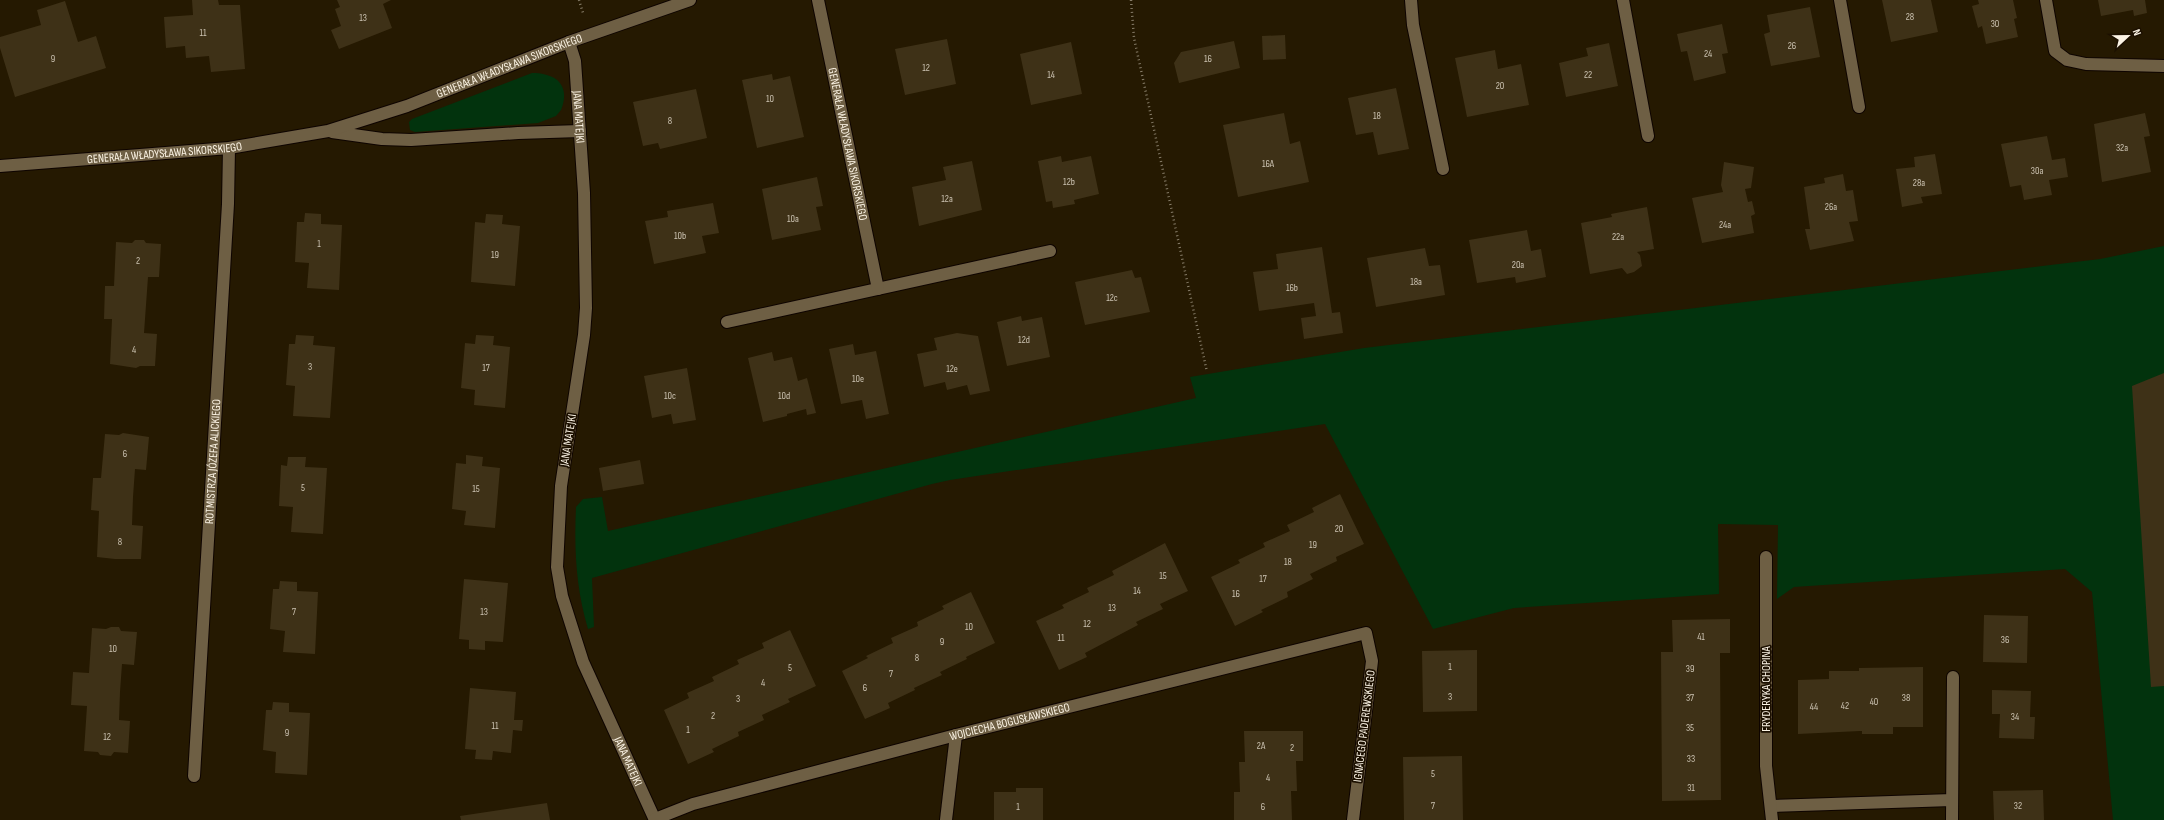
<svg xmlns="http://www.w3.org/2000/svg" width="2164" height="820" font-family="'Sofia Sans Condensed',sans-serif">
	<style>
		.green { fill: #02330d }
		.building { fill: #3e3117 }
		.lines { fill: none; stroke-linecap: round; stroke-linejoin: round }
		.service-casing { stroke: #0e0400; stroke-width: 14 }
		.minor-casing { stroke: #0e0400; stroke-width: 14 }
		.path { stroke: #867c68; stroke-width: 2.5; stroke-dasharray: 1 3; stroke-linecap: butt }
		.service { stroke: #6e5f44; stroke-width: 12 }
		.minor { stroke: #6e5f44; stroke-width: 12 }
		.labels { text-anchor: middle; stroke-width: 3.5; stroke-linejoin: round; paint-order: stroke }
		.number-label { font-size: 10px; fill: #ccc3b2 }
		.street-label { font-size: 12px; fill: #fcf4e5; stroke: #1c1000 }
	</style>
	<rect width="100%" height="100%" fill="#251901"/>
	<path class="green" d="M532,73C556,73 571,85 561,110L556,116L538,123L415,132L410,130L409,122L412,119Z
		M2164,246V820H2113L2092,592L2065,569L1794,587L1777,599L1778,525L1718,524L1719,594L1514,608L1433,629L1325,424L950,480L932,484L592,578L594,627L588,629C576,588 574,550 576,507L583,499L602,497L608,531L1196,398L1190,377L1364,348L2100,259Z"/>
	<path class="building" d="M192,0H218L219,5H240L245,69L211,72L209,56L186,58L185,46L166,48L164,17L193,15Z
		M337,0H391L383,4L392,28L339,49L331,30L341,26L335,9L340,7Z
		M1882,0H1931L1938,32L1891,42Z
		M1978,0H2013L2017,18L2014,19L2018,37L1986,44L1982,26L1978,28L1972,6L1979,4Z
		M2098,0H2145L2147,13L2134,16L2133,10L2101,16Z
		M65,1L78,42L96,36L106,68L15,97L0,48V37L41,25L37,10Z
		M1810,7L1820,57L1771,66L1764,34L1770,32L1767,15Z
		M1722,24L1728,53L1722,54L1726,73L1694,81L1687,51L1681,52L1677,34Z
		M1285,35L1286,59L1263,60L1262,36Z
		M947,39L956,84L905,95L895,49Z
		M1234,41L1240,68L1179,83L1174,63L1181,52Z
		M1071,42L1082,94L1031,105L1020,54Z
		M1609,43L1618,86L1566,97L1559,63L1588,56L1586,48Z
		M1495,50L1498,69L1521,64L1529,105L1467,117L1455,58Z
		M772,74L773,80L790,76L804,137L757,148L742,80Z
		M1396,88L1409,149L1378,155L1373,132L1356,135L1348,98Z
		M696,89L707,138L660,149L658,143L643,146L633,102Z
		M1284,113L1290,144L1300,141L1309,182L1238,197L1223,125Z
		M2145,113L2150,136L2144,137L2151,172L2102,182L2094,124Z
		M2047,136L2052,160L2065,158L2068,177L2049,180L2052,195L2024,200L2021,185L2010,187L2001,144Z
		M1935,154L1942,194L1921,197L1923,203L1902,207L1896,169L1915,167L1914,157Z
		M1061,156L1062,162L1091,156L1099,194L1074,200L1075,204L1053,208L1052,201L1046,202L1038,161Z
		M972,161L982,210L919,226L912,187L946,180L943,167Z
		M1724,162L1754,167L1751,188L1745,189L1748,202L1752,201L1755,214L1751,216L1754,233L1702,243L1692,198L1723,192L1721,185Z
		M1843,174L1846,191L1853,190L1858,221L1849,222L1854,241L1810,250L1805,229H1810L1804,187L1825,183L1824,178Z
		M817,177L823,206L816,207L821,230L772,240L762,189Z
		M713,203L719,233L702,236L706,253L654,264L645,221L668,217L667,211Z
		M1647,207L1654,249L1637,252L1640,255L1642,266L1634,272L1627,274L1622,268L1590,274L1581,223L1612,217L1611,214Z
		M305,213L321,214V224L342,225L339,290L307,288L309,263L295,262L297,222H304Z
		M486,214L503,215L502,224L520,226L515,286L471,282L475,222L485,223Z
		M1527,230L1531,251L1541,249L1546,277L1516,283L1515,277L1477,283L1469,240Z
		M135,240H144L146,243L161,244L159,277H148L144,333L157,334L155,366H140L136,368L110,364L112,319H104L105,286H114L116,242L132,243Z
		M1322,247L1332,313L1340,312L1343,333L1304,339L1301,318L1316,316L1314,303L1259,311L1253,272L1278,269L1276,254Z
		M1425,248L1429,266L1440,265L1445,295L1376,307L1367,258Z
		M1132,270L1135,278L1141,277L1150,312L1085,325L1075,282Z
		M1021,316L1022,321L1042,317L1050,357L1007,366L997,322Z
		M957,333L978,336L990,391L970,395L967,385L947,390L945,382L924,387L917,354L937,350L934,338Z
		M296,335L314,336L313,345L335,347L330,418L293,416L295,386L286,385L289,344H295Z
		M476,335L494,336L493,345L510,347L505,408L474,405L475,390L461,388L465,343L475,344Z
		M853,344L855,355L876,351L889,414L866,419L862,400L841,404L829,349Z
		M772,352L774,361L792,357L798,381L807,378L816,413L807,415L806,409L787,414V416L763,422L748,358Z
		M687,368L696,420L673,424L671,414L652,418L644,376Z
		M2164,373V686L2151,687L2132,386Z
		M123,433L149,437L146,470L135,469L133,497L132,525L143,526L141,559H115L97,557L99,511L91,510L93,478H101L105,434L119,435Z
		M466,455L483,457L482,466L500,468L495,528L464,525L466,511L452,509L456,463L466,464Z
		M288,457H306L305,467L327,468L323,534L291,532L293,507L279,506L281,465L287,466Z
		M640,460L644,484L603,491L599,468Z
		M1340,494L1364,544L1336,557L1337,561L1310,574L1313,579L1287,592L1288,597L1261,610L1263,612L1235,626L1211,577L1240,563L1238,560L1265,547L1263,543L1290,531L1287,525L1314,512L1312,508Z
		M1165,543L1188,591L1160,604L1163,609L1136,622L1138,625L1085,653L1087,657L1059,670L1036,621L1064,608L1062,605L1089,592L1087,588L1114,575L1112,571Z
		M464,579L508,583L503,642L485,641V650L469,649V640L459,639Z
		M280,581L297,582V591L318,592L315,654L283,652L285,631L270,629L273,589H279Z
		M971,592L995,643L966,657L967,659L940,672L942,675L914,688L915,690L888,703L890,708L865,719L842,671L868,658L866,656L893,643L891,638L918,626L917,622L944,609L942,606Z
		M1984,615L2028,616L2027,663L1983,662Z
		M1730,619V653H1720L1721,800L1662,801L1661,652H1673L1672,620Z
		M111,627H119L121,631L137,632L134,665L122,664L120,692L119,720L130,721L128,753L114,752L111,756L100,755L98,752L84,751L87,706L71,705L73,672L89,673L92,628L106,629Z
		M790,630L816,686L788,699L790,702L762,715L764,720L738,732L739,736L712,749L714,752L688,764L664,710L689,698L687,693L714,681L712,677L739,664L737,660L764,648L762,643Z
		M1477,650V711L1423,712L1422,651Z
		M1923,667V727H1893V734H1862V731H1860L1798,734V680L1829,679V671H1859V668Z
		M470,688L516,692L514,720H523L522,731L513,730L511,753L493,751L492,760L475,759L476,750L465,749Z
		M1992,690L2031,691L2030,717H2035L2034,739L1999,738L2000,714H1992Z
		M273,702L289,703V712L310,713L307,775L275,773L276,752L263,750L266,710H272Z
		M1244,731H1303V761H1296L1297,791H1291L1292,820H1234V792H1240L1239,762H1245Z
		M1462,756L1463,820H1404L1403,757Z
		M1016,788H1043V820H994V792H1016Z
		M2043,790L2044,820H1994L1993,791Z
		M547,803L550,820H461L460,816Z"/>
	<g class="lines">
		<g class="service-casing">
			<path id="service" d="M1411,0L1413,25L1443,169
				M1623,0L1648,136
				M1840,0L1859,107
				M2046,0L2055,51L2067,60L2086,64L2164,66
				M727,322L1050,251
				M1772,806L1952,800
				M1952,820L1953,677"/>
		</g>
		<g class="minor-casing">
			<g id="minor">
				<path id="s1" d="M818,0L878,289"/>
				<path id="s2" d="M569,42L575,61L584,193L586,308L584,335L561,486L557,567L562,596L583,662L655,820"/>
				<path d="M332,132L382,139L411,140L518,133L580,131"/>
				<path id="s3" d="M0,166L229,148L328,131L407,106L569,42L690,0"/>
				<path d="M1766,557V766L1772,820"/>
				<path id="s4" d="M194,776L228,204L229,148"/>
				<path id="s5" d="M655,819L693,804L956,735L1366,633L1372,661L1353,820"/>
				<path d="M946,820L956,735"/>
			</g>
		</g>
		<path class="path" d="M579,0L583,13
			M1131,0L1134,38L1207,372"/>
		<use href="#service" class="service"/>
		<use href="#minor" class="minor"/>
	</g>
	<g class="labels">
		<g class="number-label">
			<text x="1910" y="20">28</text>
			<text x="363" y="21">13</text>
			<text x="1995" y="27">30</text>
			<text x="203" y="36">11</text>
			<text x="1792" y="49">26</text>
			<text x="1708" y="57">24</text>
			<text x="53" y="62">9</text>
			<text x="1208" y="62">16</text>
			<text x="926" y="71">12</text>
			<text x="1051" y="78">14</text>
			<text x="1588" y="78">22</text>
			<text x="1500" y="89">20</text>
			<text x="770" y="102">10</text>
			<text x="1377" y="119">18</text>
			<text x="670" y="124">8</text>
			<text x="2122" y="151">32a</text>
			<text x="1268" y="167">16A</text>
			<text x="2037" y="174">30a</text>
			<text x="1069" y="185">12b</text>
			<text x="1919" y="186">28a</text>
			<text x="947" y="202">12a</text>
			<text x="1831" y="210">26a</text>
			<text x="793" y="222">10a</text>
			<text x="1725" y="228">24a</text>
			<text x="680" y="239">10b</text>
			<text x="1618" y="240">22a</text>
			<text x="319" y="247">1</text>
			<text x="495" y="258">19</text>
			<text x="138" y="264">2</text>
			<text x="1518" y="268">20a</text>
			<text x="1416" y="285">18a</text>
			<text x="1292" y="291">16b</text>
			<text x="1112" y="301">12c</text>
			<text x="1024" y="343">12d</text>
			<text x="134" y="353">4</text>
			<text x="310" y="370">3</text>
			<text x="486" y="371">17</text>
			<text x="952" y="372">12e</text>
			<text x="858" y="382">10e</text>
			<text x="670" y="399">10c</text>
			<text x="784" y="399">10d</text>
			<text x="125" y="457">6</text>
			<text x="303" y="491">5</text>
			<text x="476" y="492">15</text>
			<text x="1339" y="532">20</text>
			<text x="120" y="545">8</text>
			<text x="1313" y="548">19</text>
			<text x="1288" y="565">18</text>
			<text x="1163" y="579">15</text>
			<text x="1263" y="582">17</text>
			<text x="1137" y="594">14</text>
			<text x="1236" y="597">16</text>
			<text x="1112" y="611">13</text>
			<text x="294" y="615">7</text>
			<text x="484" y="615">13</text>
			<text x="1087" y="627">12</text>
			<text x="969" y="630">10</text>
			<text x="1701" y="640">41</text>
			<text x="1061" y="641">11</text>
			<text x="2005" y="643">36</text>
			<text x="942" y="645">9</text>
			<text x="113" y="652">10</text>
			<text x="917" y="661">8</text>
			<text x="1450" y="670">1</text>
			<text x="790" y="671">5</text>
			<text x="1690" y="672">39</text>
			<text x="891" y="677">7</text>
			<text x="763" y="686">4</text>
			<text x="865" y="691">6</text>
			<text x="1450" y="700">3</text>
			<text x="1690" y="701">37</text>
			<text x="1906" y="701">38</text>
			<text x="738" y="702">3</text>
			<text x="1874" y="705">40</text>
			<text x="1845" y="709">42</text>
			<text x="1814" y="710">44</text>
			<text x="713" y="719">2</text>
			<text x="2015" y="720">34</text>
			<text x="495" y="729">11</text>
			<text x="1690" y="731">35</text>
			<text x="688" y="733">1</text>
			<text x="287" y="736">9</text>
			<text x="107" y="740">12</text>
			<text x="1261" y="749">2A</text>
			<text x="1292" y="751">2</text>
			<text x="1691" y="762">33</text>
			<text x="1433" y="777">5</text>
			<text x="1268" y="781">4</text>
			<text x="1691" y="791">31</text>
			<text x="1433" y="809">7</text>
			<text x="2018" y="809">32</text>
			<text x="1018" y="810">1</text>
			<text x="1263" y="810">6</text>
		</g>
		<g class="street-label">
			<text dy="4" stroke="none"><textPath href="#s3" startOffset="523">GENERAŁA WŁADYSŁAWA SIKORSKIEGO</textPath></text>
			<text dy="4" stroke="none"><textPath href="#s2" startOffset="76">JANA MATEJKI</textPath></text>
			<text dy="4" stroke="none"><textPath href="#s1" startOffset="147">GENERAŁA WŁADYSŁAWA SIKORSKIEGO</textPath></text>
			<text dy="4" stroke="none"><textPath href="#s3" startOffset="165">GENERAŁA WŁADYSŁAWA SIKORSKIEGO</textPath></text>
			<text transform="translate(568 440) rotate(-81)" y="4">JANA MATEJKI</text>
			<text dy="4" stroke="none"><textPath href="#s4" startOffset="315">ROTMISTRZA JÓZEFA ALICKIEGO</textPath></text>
			<text transform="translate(1766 689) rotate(-90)" y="4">FRYDERYKA CHOPINA</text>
			<text dy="4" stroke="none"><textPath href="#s5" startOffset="368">WOJCIECHA BOGUSŁAWSKIEGO</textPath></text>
			<text transform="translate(1364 726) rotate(-83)" y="4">IGNACEGO PADEREWSKIEGO</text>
			<text dy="4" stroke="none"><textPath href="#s2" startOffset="736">JANA MATEJKI</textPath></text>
		</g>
	</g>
	<g transform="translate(2128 36) rotate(68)" stroke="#1c1000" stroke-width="3" paint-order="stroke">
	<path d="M0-3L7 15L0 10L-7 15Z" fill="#fcf4e5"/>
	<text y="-6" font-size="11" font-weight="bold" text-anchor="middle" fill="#fcf4e5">N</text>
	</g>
</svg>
